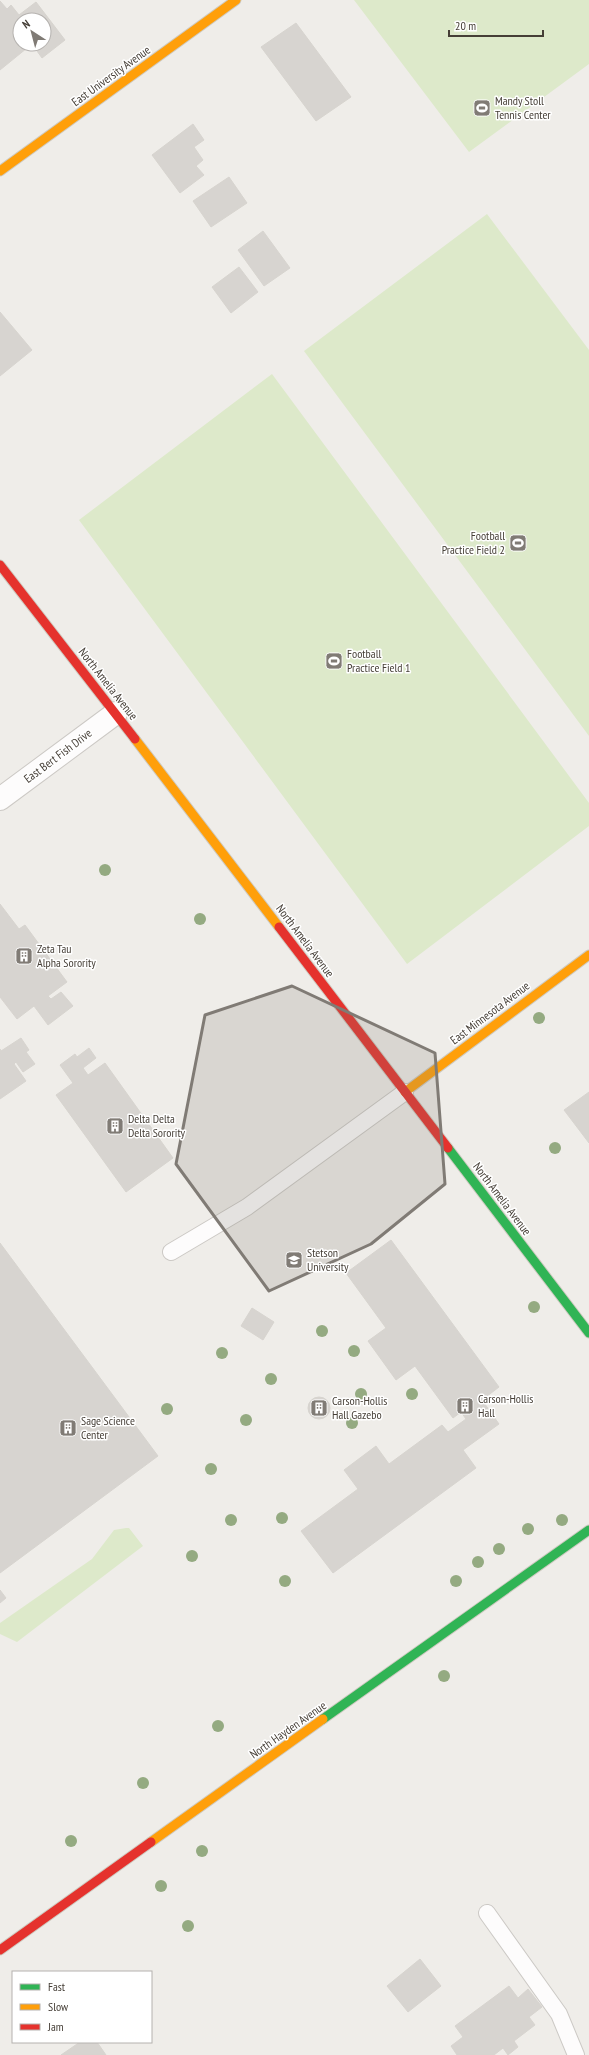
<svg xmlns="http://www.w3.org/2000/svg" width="589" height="2055" font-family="'PT Sans Narrow',sans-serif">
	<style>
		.green { fill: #dde9ca }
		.building { fill: #d7d4d0; stroke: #d7d4cf; fill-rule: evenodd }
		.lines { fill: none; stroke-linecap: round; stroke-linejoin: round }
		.lane-casing { stroke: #ccc9c5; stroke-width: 18 }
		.street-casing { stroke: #ccc9c5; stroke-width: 24 }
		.fast-casing { stroke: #cecac0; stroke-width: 11 }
		.slow-casing { stroke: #cecac0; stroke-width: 11 }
		.jam-casing { stroke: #cecac0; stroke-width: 11 }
		.lane { stroke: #fdfcfc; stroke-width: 16 }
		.street { stroke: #fdfcfc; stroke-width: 22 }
		.fast { stroke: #30b455; stroke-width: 9 }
		.slow { stroke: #ff9f0a; stroke-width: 9 }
		.jam { stroke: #e5322d; stroke-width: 9 }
		.tree { fill: #94aa81 }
		.marked { fill: #807b75; fill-opacity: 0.2; stroke: #807b75; stroke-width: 3; stroke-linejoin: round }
		.labels { text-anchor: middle; stroke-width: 3; stroke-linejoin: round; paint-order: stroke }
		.street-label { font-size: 12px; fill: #453e36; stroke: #fff }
		.poi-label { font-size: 12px; fill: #453e36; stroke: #fff; text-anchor: start }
	</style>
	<rect width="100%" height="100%" fill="#efede9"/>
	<path class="green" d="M354,0H589V64L469,152Z
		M487,214L589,350V736L304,351Z
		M272,374L589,803V826L407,964L79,520Z
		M126,1528H129L143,1546L17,1642L0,1634V1623L92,1559L114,1530Z"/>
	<path class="building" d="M0,1L7,9L11,5L19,15L36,2L65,40L42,58L32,44L0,70ZM20,20H44V44H20Z
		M296,23L351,97L316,121L261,47Z
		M193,124L204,140L194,147L203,160L196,166L204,175L180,193L152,155Z
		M229,177L247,203L211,227L193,201Z
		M263,231L290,268L264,286L238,250Z
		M239,267L258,292L231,313L212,287Z
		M0,312L32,350L0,376Z
		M0,904L19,929L25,925L67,982L48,996L51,999L61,992L73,1006L48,1025L34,1006L17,1019L0,997Z
		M21,1038L29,1050L26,1052L35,1064L23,1072L16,1062L14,1064L26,1081L0,1099V1049L1,1051Z
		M89,1048L96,1058L83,1068L88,1075L105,1063L173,1158L126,1192L56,1095L73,1083L60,1065L75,1054L77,1057Z
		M589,1092V1143L564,1110Z
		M391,1240L499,1387L482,1400L499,1424L463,1450L476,1468L333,1573L301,1531L358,1489L344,1470L376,1446L389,1464L442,1425L448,1432L466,1419L461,1412L453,1418L415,1366L396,1380L368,1341L386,1328L346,1273Z
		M0,1243L158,1456L0,1573Z
		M252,1308L274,1322L263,1340L241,1326Z
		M308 1408a11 11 0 1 1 22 0a11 11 0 1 1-22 0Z
		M0,1590L6,1598L0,1603Z
		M420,1959L441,1986L408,2012L387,1986Z
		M509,1986L518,1998L528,1989L542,2007L529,2017L535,2025L514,2041L518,2047L508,2055L503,2048L494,2055H457L451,2046L463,2037L455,2026Z
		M80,2042H97L106,2055H61Z"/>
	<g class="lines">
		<g class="lane-casing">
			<path id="lane" d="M171,1252L247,1207L405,1092
				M487,1913L559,2014L576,2055"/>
		</g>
		<g class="street-casing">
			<path id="street" d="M0,799L116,713"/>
		</g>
		<g class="fast-casing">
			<path id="fast" d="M448,1148L589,1333
				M323,1719L589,1530"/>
		</g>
		<g class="slow-casing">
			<path id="slow" d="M0,171L236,0
				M135,739L279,927
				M405,1092L589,955
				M151,1842L323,1719"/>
		</g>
		<g class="jam-casing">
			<path id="jam" d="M0,565L135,739
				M279,927L448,1148
				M0,1950L151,1842"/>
		</g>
		<use href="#lane" class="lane"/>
		<use href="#street" class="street"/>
		<use href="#fast" class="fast"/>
		<use href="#slow" class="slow"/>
		<use href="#jam" class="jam"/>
	</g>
	<g class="tree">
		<circle cx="105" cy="870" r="6"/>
		<circle cx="200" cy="919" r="6"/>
		<circle cx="539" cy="1018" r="6"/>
		<circle cx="555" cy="1148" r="6"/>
		<circle cx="534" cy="1307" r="6"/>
		<circle cx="322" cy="1331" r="6"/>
		<circle cx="354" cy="1351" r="6"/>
		<circle cx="222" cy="1353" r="6"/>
		<circle cx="271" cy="1379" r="6"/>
		<circle cx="361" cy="1394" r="6"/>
		<circle cx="412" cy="1394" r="6"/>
		<circle cx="167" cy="1409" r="6"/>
		<circle cx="246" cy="1420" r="6"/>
		<circle cx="352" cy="1423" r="6"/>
		<circle cx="211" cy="1469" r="6"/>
		<circle cx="282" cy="1518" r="6"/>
		<circle cx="231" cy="1520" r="6"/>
		<circle cx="562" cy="1520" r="6"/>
		<circle cx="528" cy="1529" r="6"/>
		<circle cx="499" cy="1549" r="6"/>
		<circle cx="192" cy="1556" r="6"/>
		<circle cx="478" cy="1562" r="6"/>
		<circle cx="285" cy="1581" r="6"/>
		<circle cx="456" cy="1581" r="6"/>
		<circle cx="444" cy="1676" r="6"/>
		<circle cx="218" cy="1726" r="6"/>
		<circle cx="143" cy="1783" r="6"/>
		<circle cx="71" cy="1841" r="6"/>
		<circle cx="202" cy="1851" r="6"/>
		<circle cx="161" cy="1886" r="6"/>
		<circle cx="188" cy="1926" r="6"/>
	</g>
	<path class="marked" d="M292,986L435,1053L445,1184L371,1244L269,1291L176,1164L205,1015Z"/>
	<defs>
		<g id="stadium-square" transform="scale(0.9)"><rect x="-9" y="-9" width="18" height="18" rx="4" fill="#807b75" stroke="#fff"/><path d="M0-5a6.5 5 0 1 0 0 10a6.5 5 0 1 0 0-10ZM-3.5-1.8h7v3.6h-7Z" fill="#fff"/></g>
		<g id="building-square" transform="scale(0.9)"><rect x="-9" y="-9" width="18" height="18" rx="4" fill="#807b75" stroke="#fff"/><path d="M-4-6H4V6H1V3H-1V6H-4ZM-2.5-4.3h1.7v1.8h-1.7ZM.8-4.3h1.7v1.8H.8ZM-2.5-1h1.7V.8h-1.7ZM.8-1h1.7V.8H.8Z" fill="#fff"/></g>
		<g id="university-square" transform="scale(0.9)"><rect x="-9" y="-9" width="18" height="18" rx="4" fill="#807b75" stroke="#fff"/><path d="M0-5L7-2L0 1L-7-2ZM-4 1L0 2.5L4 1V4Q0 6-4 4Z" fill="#fff"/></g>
	</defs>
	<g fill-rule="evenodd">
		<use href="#stadium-square" x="482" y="108"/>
		<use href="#stadium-square" x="518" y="543"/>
		<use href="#stadium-square" x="334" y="661"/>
		<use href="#building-square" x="24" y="956"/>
		<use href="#building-square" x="115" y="1126"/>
		<use href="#university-square" x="294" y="1260"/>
		<use href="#building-square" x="465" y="1406"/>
		<use href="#building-square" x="319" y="1408"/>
		<use href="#building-square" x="68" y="1428"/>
	</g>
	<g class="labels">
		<g class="street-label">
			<text transform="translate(111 76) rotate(-36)" y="4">East University Avenue</text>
			<text transform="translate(108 684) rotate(52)" y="4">North Amelia Avenue</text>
			<text transform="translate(58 756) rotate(-37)" y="4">East Bert Fish Drive</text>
			<text transform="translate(305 941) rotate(53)" y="4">North Amelia Avenue</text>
			<text transform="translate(490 1013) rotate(-37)" y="4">East Minnesota Avenue</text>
			<text transform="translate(502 1199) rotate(53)" y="4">North Amelia Avenue</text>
			<text transform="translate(288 1730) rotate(-35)" y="4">North Hayden Avenue</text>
		</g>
		<g class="poi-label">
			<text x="495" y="105">Mandy Stoll<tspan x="495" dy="14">Tennis Center</tspan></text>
			<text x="505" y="540" text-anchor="end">Football<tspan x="505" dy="14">Practice Field 2</tspan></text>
			<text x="347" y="658">Football<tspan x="347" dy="14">Practice Field 1</tspan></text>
			<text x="37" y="953">Zeta Tau<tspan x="37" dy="14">Alpha Sorority</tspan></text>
			<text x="128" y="1123">Delta Delta<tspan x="128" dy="14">Delta Sorority</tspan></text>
			<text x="307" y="1257">Stetson<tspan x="307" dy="14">University</tspan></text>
			<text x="478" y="1403">Carson-Hollis<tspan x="478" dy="14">Hall</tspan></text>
			<text x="332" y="1405">Carson-Hollis<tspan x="332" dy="14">Hall Gazebo</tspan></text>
			<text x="81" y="1425">Sage Science<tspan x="81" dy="14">Center</tspan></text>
		</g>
	</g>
	<rect x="12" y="1971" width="140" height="72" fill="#ffffff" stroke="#b5b2af"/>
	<rect x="20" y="1984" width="20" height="6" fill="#30b455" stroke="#b5b2af"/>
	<text x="48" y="1991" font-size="12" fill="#453e36">Fast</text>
	<rect x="20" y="2004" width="20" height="6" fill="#ff9f0a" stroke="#b5b2af"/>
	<text x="48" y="2011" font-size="12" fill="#453e36">Slow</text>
	<rect x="20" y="2024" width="20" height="6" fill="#e5322d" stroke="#b5b2af"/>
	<text x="48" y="2031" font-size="12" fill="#453e36">Jam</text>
	<g transform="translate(32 32) rotate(324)"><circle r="19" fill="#ffffff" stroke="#b5b2af"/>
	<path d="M0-3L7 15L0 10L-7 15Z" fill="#807b75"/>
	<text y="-6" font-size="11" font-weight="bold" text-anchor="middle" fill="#453e36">N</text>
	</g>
	<path d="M449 30v6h94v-6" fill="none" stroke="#453e36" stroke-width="2"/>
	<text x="455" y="30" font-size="12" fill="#453e36" stroke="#ffffff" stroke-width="3" paint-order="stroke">20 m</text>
</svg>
